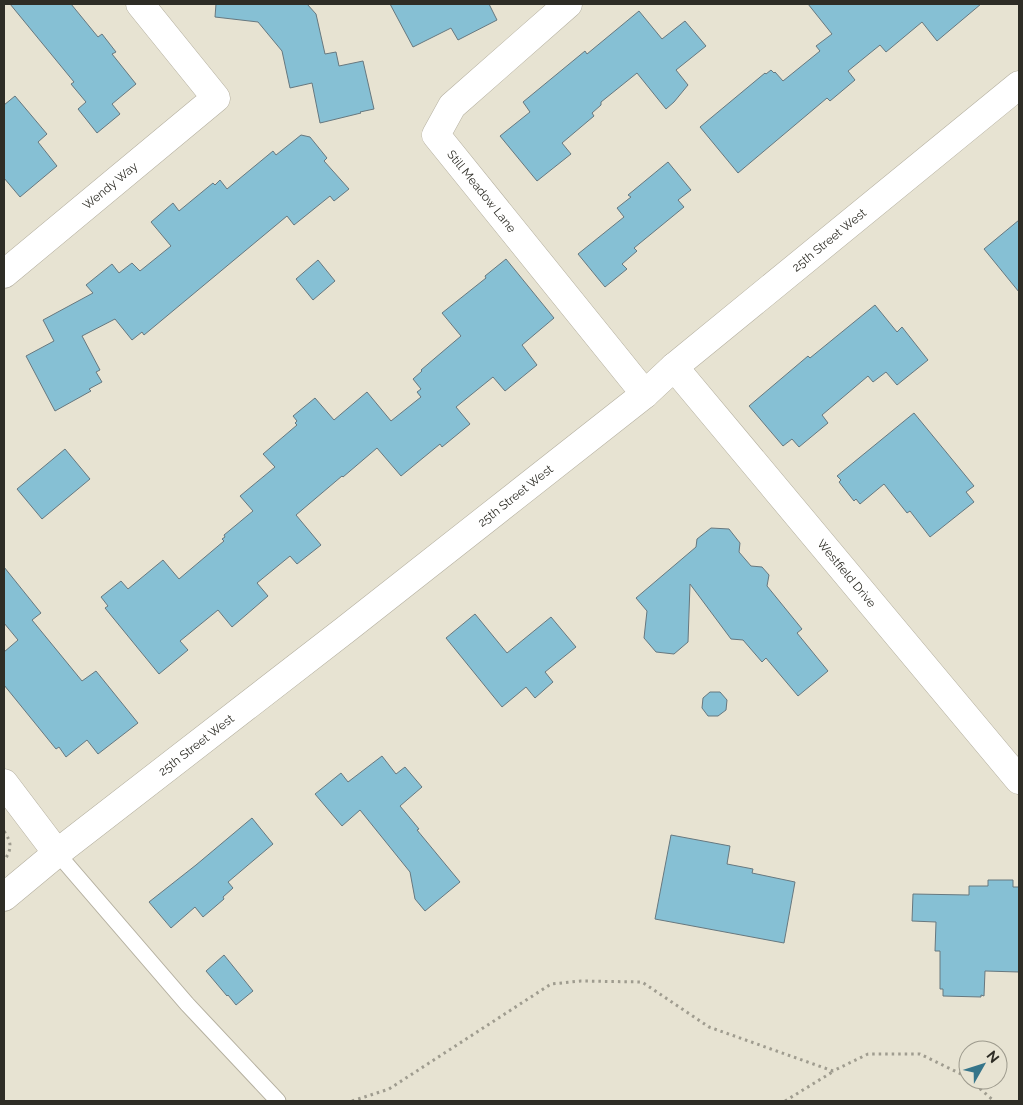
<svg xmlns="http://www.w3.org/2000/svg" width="1023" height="1105" font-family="Raleway,sans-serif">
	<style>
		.building { fill: #86c0d4; stroke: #67787f }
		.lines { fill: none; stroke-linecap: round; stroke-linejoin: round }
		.service-casing { stroke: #b4af9f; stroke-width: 17 }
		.minor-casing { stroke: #b4af9f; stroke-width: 29 }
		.tertiary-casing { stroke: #b4af9f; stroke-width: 29 }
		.path { stroke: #9f9c8f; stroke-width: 3; stroke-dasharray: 2.5 4; stroke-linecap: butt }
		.service { stroke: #fff; stroke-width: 15 }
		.minor { stroke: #fff; stroke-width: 28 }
		.tertiary { stroke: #fff; stroke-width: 28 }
		.labels { text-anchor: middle; stroke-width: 4; stroke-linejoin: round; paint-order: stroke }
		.street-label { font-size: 12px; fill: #2e2d26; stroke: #e7e3d2 }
	</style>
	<rect width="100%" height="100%" fill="#e7e3d2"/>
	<path class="building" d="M10,4H71L98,37L102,34L116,52L112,54L136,84L112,104L120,114L97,133L78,109L86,102L71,84L74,82Z
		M216,4H307L316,14L325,54L336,52L339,66L363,61L374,109L360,112L361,113L320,123L312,83L290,88L282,51L258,22L215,17Z
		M390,4H489L497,20L458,40L451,28L413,47Z
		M808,4H981L937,41L922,22L886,52L880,45L848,71L855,80L830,101L827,98L738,173L700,127L765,73L766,74L771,70L774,73L775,72L783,81L820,51L816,46L832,34Z
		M639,11L662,39L685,21L706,46L676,70L688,85L674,102L666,109L637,73L601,102V105L592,113L594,116L562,143L571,154L537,181L500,136L530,112L523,102L585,51L587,54Z
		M15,96L47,134L38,142L57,166L20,197L4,178V105Z
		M301,135L310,137L327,158L324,161L349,189L334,201L330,196L294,225L287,216L144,335L142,332L132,340L115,319L82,336L100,370L96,372L102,382L89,389L91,391L55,411L26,356L54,341L43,320L93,293L86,285L112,264L119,273L132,263L140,271L171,246L151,222L173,203L179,211L213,183L215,185L220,180L227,189L273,151L276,155Z
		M668,162L691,190L678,200L684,207L634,248L637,251L622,264L627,269L605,287L578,254L624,217L617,208L631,197L628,195Z
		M1019,220V292L984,249Z
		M506,259L554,318L522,345L537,365L505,391L493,377L456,407L470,424L442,447L440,444L401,476L377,448L343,477L342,476L296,515L321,545L297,564L290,556L257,583L268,596L232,627L218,610L180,641L188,650L159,674L105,608L108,606L101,597L121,581L128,589L163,560L179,579L224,541L222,539L225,537L224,535L253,511L240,496L275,467L263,454L297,425L295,423L297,421L293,416L315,398L334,420L367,392L391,421L421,397L417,392L421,389L413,379L422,371L421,370L461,336L442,313L486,278L485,276Z
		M318,260L335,281L313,300L296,279Z
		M875,305L897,332L902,327L928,360L897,385L886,372L873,382L868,376L822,415L828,423L799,447L792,439L783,446L749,406L808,356L810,358Z
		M914,413L974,486L966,492L974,502L930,537L910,511L907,513L884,484L860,504L856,499L854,501L839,482L841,480L837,476Z
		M65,449L90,479L42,519L17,489Z
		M711,528L729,529L740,543L739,552L751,566L762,567L769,575L767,586L802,629L797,633L828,671L798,696L766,658L762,662L743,640L731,639L690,584L688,642L674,654L656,652L644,638L647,611L636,598L696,547L697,539Z
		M4,567L41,613L32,620L82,681L96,671L138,723L98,754L87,740L66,757L59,747L56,749L4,685V652L18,640L4,623Z
		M475,614L507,653L551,617L576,647L545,672L553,682L535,698L526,687L502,707L446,638Z
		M710,692H720L727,700L726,710L718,716H708L702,708L703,698Z
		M382,756L396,774L405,767L422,787L400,806L419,829L417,830L460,882L425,911L415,899L410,872L360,810L342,826L315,794L341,773L348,782Z
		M252,818L273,844L228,882L233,888L223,897L224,899L203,917L195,907L171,928L149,902L196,865Z
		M671,835L730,846L727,864L753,869L752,873L795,882L784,943L655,919Z
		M988,880H1013V887H1019V972L985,971L984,996L981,995V997L943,996V989H940V951H935L936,922L912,921L913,894L969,895V886H988Z
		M224,955L253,991L236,1005L228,995L227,996L206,971Z"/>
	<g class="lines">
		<g class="service-casing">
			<path id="service" d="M57,853L187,1004L278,1101"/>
		</g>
		<g class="minor-casing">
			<g id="minor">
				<path id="s1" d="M568,4L452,106L436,135L645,394"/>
				<path id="s2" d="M4,274L216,98L140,4"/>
				<path id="s3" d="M674,367L1019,780"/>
				<path d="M4,783L57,853"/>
			</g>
		</g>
		<g class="tertiary-casing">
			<g id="tertiary">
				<path id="s4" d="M4,897L57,853L345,630L645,394L674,367L1019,85"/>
			</g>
		</g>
		<path class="path" d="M4,831C12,843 12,849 4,861
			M970,1080L994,1101
			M352,1101L389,1089L551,984L581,981L642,982L709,1027L833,1071L868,1054H920L963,1075L968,1079
			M785,1101L834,1071"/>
		<use href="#service" class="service"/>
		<use href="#minor" class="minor"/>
		<use href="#tertiary" class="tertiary"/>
	</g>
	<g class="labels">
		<g class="street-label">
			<text dy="4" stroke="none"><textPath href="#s2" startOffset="138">Wendy Way</textPath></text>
			<text dy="4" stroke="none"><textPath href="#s1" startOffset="260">Still Meadow Lane</textPath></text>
			<text dy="4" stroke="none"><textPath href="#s4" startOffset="1055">25th Street West</textPath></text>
			<text dy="4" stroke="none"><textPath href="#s4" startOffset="650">25th Street West</textPath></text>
			<text dy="4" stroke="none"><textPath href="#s3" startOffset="269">Westfield Drive</textPath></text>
			<text dy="4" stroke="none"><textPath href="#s4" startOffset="245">25th Street West</textPath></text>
		</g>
	</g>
	<rect width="1023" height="1105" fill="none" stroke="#2e2d26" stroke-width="10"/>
	<g transform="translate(983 1065) rotate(51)"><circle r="24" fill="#e7e3d2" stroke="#9d9a8d"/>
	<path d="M0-4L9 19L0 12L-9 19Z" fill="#36758a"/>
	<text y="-8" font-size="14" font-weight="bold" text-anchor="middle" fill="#2e2d26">N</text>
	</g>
</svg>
